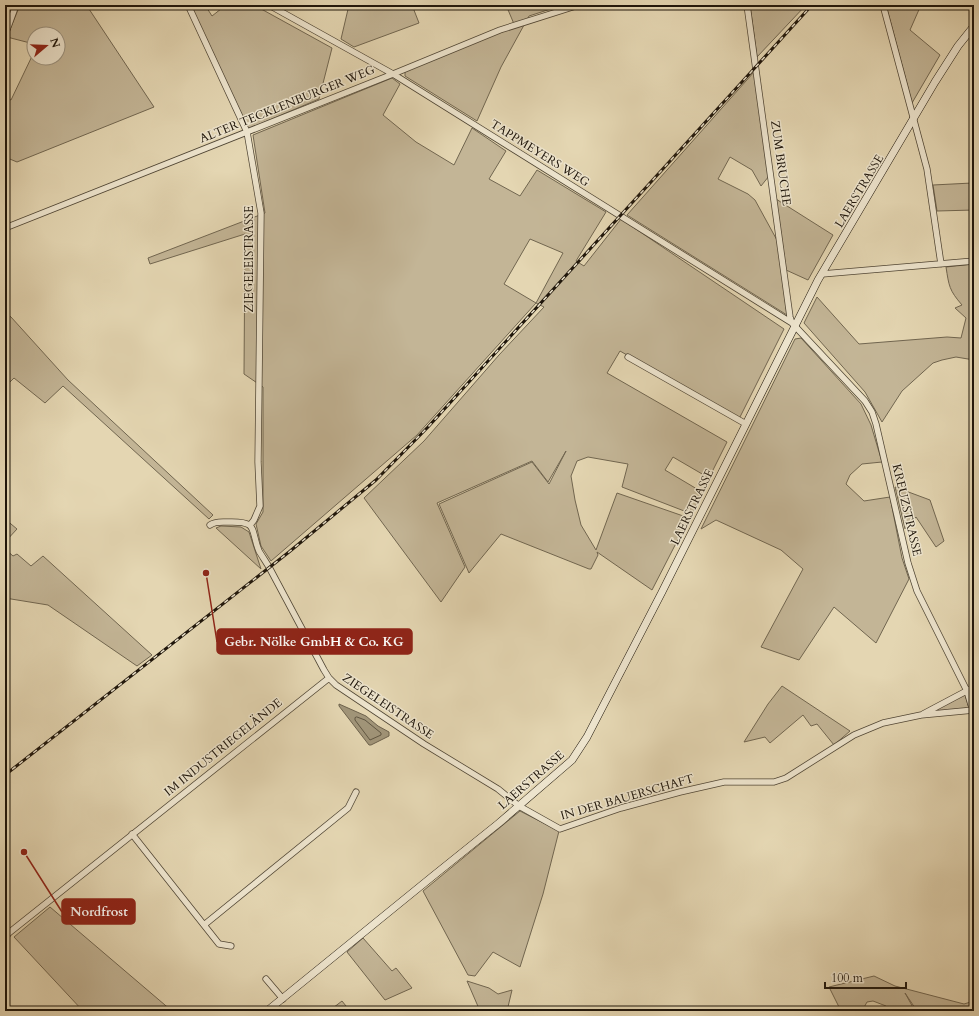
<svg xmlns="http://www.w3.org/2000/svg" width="979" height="1016" font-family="Cardo,serif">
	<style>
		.green { fill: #c3b596; stroke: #716650; fill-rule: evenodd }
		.water { fill: #a19579; stroke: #6d624d }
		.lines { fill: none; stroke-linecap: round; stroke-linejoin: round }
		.shore { stroke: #605642; stroke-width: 1 }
		.street-casing { stroke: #504635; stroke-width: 7 }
		.secondary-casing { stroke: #1f160b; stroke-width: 8 }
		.street { stroke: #ede4cd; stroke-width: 5.5 }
		.secondary { stroke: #ede4cd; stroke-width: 7 }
		.rail-casing { stroke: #1f160b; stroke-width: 3 }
		.rail { stroke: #ede4cd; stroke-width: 1.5; stroke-dasharray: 4.5; stroke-linecap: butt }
		.labels { text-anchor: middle; stroke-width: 3; stroke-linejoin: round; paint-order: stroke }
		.street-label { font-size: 12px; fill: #1f160b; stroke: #ede4cd }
		.leader { fill: none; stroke: #8f2418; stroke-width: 1.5 }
		.callout-dot { fill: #8f2418; stroke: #ede4cd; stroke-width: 1.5 }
		.callout { fill: #8f2418; stroke: #8f2418; stroke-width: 1.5 }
		.callout-label { font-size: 13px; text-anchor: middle; font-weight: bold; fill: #fff }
	</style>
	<rect width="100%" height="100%" fill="#e4d6b2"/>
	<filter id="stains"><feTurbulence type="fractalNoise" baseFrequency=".005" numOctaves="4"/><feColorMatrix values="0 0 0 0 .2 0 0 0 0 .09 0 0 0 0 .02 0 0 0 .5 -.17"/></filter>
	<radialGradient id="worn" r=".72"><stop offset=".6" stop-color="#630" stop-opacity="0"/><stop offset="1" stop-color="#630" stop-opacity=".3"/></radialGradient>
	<path class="green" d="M20,5H84L87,6L154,107L17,162L5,157V98L11,100L34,52V58H58V34H34V44L7,37Z
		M195,5H205L212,16L226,5H254L332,48L319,99L248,129L191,7Z
		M349,5H412L419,23L354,47L341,39Z
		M506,5H563L529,16L501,67L477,121L405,76V71L514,24Z
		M750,5H806L757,57Z
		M886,5H921L910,30L940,55L912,103Z
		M754,72L769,176L761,186L752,170L730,157L718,179L748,194L755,200L778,242L787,315L627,215Z
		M392,78L400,84L383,115L416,142L454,165L472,128L506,151L489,179L520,196L537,170L606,212L576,261L584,266L621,219L784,329L739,419L620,351L607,373L727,442L709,478L673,457L665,470L702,492L692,514L622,487L628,464L588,457L577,461L571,476L575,500L581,525L596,550L617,493L689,518L652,590L597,552L598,555L591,569H589L501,534L469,573L439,504L532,462L549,484L566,451L548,482L532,461L437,503L465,567L441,602L364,498L424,441L499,355L544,307L536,303L417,435L271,561L261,546L256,524L263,512V387L244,374L245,234L150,264L148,258L265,213L253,135ZM530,239L563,253L536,303L504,284Z
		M974,181V210L937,211L933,185L972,183Z
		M776,199L833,235L808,280L786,270Z
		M974,264V360L956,357L942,360L933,363L902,391L882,422L865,392L804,323L817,297L859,344L947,337L961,338L966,318L955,308L962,305C949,290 949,286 946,267Z
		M5,312L11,317L68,380L213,515L209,519L63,386L45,403L14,378L5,387Z
		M801,338L861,404L871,425L882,462L862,464L850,475L846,484L864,501L890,497L902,558L909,579L876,643L834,607L799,660L761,647L803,569L781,550L716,520L701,529L795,339Z
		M895,487L930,500L944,541L936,547L916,517L905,529Z
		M5,519L17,529L5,542Z
		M221,526L241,527L249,532L261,569L216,528Z
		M5,549L13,556L17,554L31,566L43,556L152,655L137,666L48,605L5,598Z
		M782,686L850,731L834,745L817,724L811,726L803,715L770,743L765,737L744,742L768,704Z
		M965,695L969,708L934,712L933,710Z
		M520,811L559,831L543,894L520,967L493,952L475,976L468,975L423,891Z
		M50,907L172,1011H83L14,937Z
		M363,938L392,971L396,968L412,988L385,1000L347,952Z
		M874,976L895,986L964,1004L974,1001V1011H917L905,993L915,1011H889L886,1006L873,1001L867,1002L862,1011H841L829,987Z
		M467,981L489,988L498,994L512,990L507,1011H480Z
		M342,1001L350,1011H329Z"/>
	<path class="water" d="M339,704L366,716L378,726L389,732V736L371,745H369L339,706Z"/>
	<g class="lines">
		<path class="shore" d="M357,717L365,720L381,733V735L370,740L355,720V718Z"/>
		<g class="street-casing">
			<path id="street" d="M188,5L247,132L261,213L258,462L260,506L254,520L250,525
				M269,5L393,74L792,323L865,401L872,412L876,424L908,563L917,591L967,691L974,715
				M747,5L790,317L792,323
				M883,5L927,169L941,264
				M5,35L16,5
				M5,228L393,74L500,30L579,5
				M822,274L974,261
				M628,357L746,424
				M210,525C215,521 222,522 228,522C259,521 250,529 259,551C262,556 266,562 269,567L324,670L329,678L336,685L424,744L498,789L519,806L560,829L621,808L680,792L724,782H774L786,778L854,735L883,723L921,715L974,710
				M923,714L974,687
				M132,834L219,944L231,946
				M204,925L348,808L356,792
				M5,926L8,934
				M5,936L329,678
				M266,979L283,999"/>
		</g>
		<g class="secondary-casing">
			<path id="secondary" d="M267,1011L433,876L499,823L572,760L587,737L662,592L818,280L935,82L958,46L974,26"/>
		</g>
		<use href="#street" class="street"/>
		<use href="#secondary" class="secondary"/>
		<g class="rail-casing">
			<path id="rail" d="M5,775L289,552L376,480L428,427L812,5"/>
		</g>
		<use href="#rail" class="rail"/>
	</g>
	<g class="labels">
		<g class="street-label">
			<text transform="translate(287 104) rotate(-22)" y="4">ALTER TECKLENBURGER WEG</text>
			<text transform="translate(540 153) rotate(32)" y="4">TAPPMEYERS WEG</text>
			<text transform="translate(781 163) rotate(82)" y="4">ZUM BRUCHE</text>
			<text transform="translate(859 191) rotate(-59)" y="4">LAERSTRASSE</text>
			<text transform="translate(249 259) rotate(-90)" y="4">ZIEGELEISTRASSE</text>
			<text transform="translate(692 507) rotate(-64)" y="4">LAERSTRASSE</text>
			<text transform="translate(907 510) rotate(77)" y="4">KREUZSTRASSE</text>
			<text transform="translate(388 706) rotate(34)" y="4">ZIEGELEISTRASSE</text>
			<text transform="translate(223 747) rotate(-39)" y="4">IM INDUSTRIEGELÄNDE</text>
			<text transform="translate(531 780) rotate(-41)" y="4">LAERSTRASSE</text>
			<text transform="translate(627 797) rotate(-16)" y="4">IN DER BAUERSCHAFT</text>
		</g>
	</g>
	<path class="leader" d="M206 573L217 642M24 852L62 912"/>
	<g class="callout-dot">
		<circle cx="206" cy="573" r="4"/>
		<circle cx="24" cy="852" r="4"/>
	</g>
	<g class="callout">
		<rect x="217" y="629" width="195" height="25" rx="4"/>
		<rect x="62" y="899" width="73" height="25" rx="4"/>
	</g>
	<g class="callout-label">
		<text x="314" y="646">Gebr. Nölke GmbH &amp; Co. KG</text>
		<text x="99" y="916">Nordfrost</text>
	</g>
	<rect width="979" height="1016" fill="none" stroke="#e4d6b2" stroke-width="20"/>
	<rect x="6" y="6" width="967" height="1004" fill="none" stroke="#1f160b" stroke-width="2"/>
	<rect x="10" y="10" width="959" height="996" fill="none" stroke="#1f160b"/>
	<g transform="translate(46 46) rotate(71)"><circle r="19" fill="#ede4cd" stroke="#9b927f"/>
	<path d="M0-3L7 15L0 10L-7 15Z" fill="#8f2418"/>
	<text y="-6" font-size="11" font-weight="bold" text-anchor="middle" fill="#1f160b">N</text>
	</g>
	<path d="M825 982v6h81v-6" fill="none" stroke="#1f160b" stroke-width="2"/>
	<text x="831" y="982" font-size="12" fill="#1f160b" stroke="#ede4cd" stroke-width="3" paint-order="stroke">100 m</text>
	<rect width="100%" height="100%" filter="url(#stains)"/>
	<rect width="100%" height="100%" fill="url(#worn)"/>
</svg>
